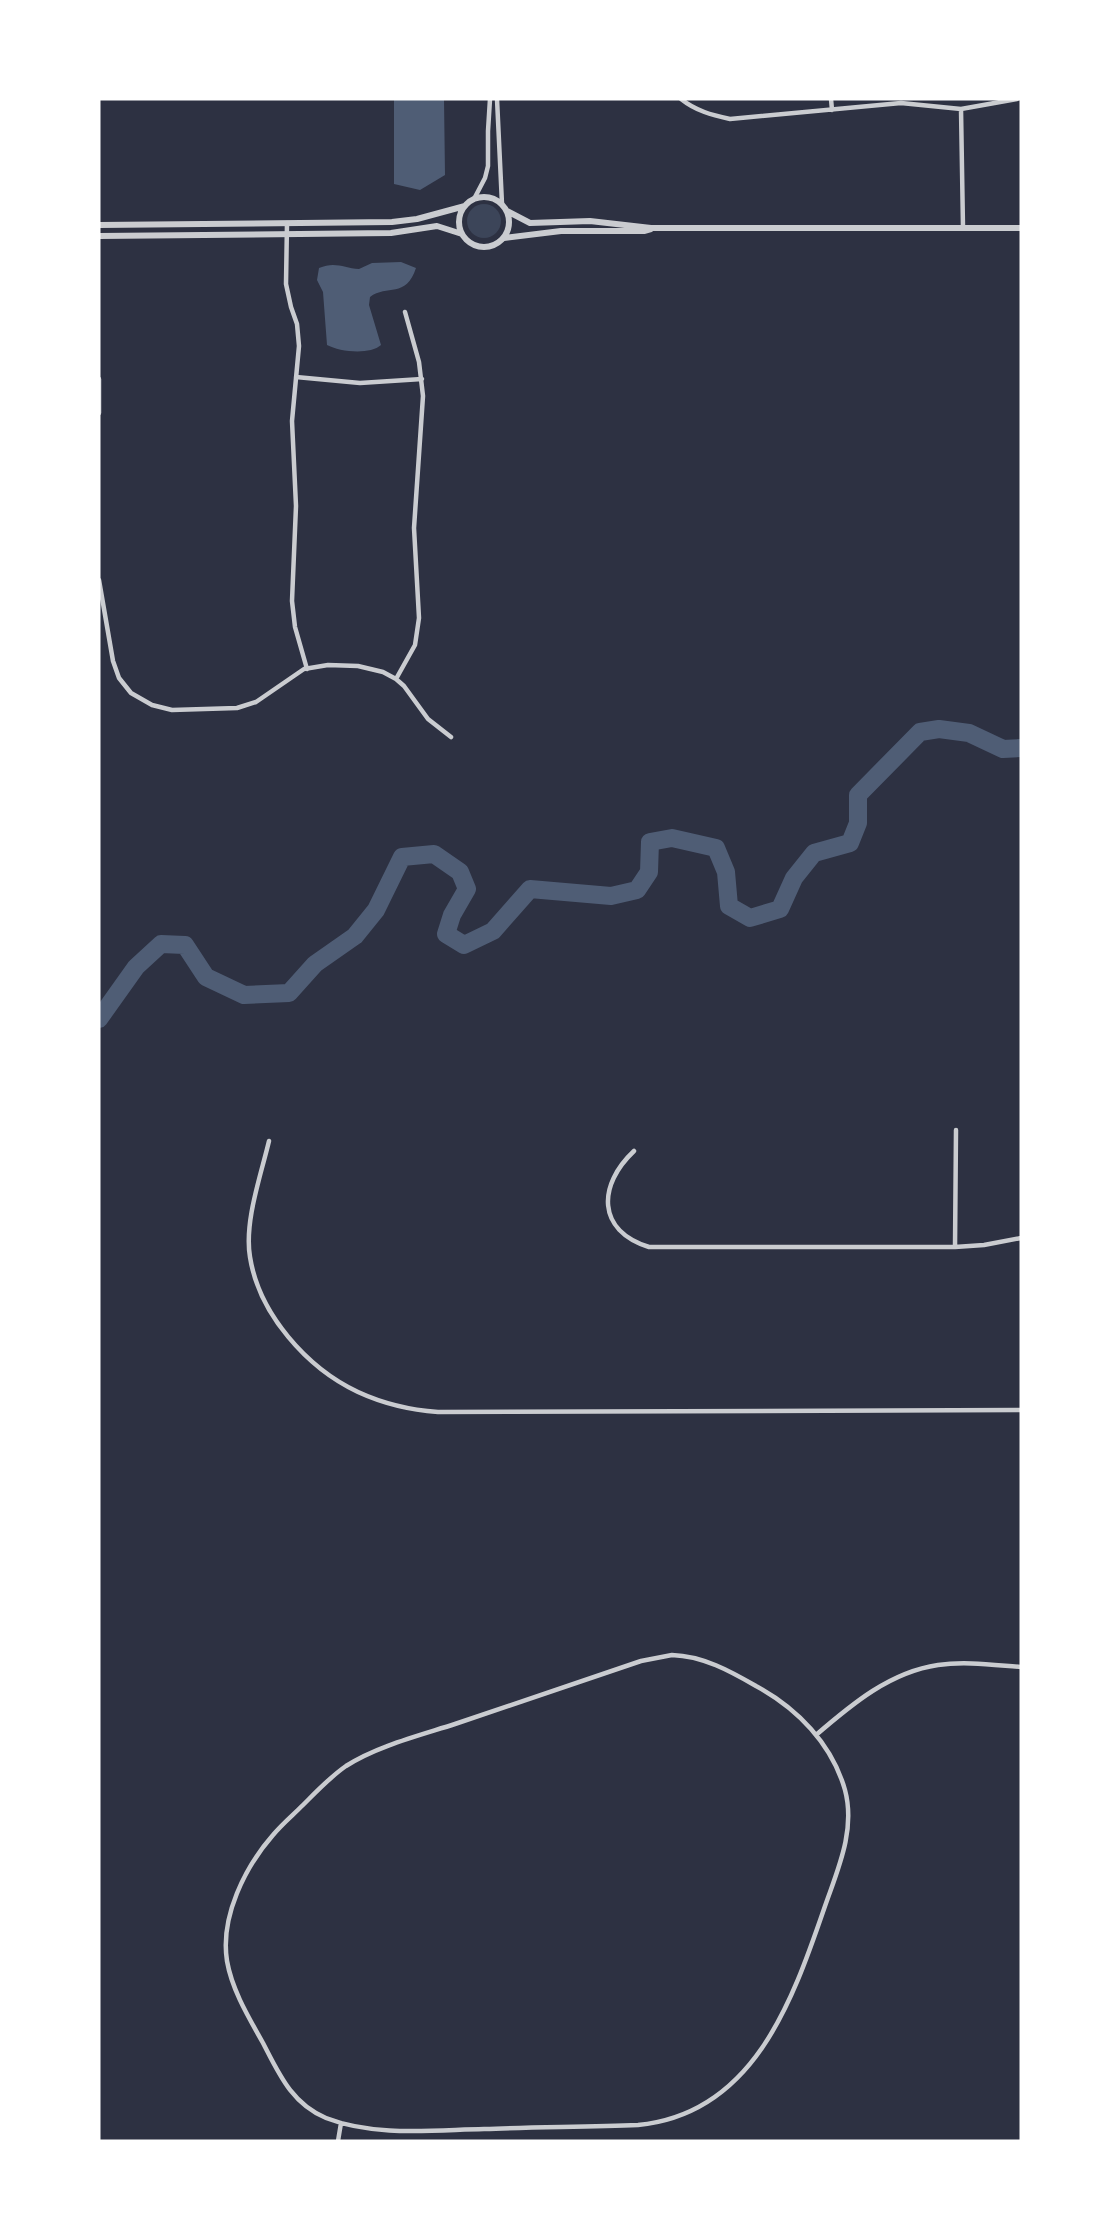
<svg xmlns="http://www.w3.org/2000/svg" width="1120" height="2240" font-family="'Varela Round',sans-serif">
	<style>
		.green { fill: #3c4559 }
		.water { fill: #4f5d75 }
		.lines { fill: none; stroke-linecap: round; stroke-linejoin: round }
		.river { stroke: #4f5d75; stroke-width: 18 }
		.minor { stroke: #caccd0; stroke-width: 4.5 }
		.tertiary { stroke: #caccd0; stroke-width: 6 }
	</style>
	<rect width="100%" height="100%" fill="#2d3142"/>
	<path class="green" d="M467 221a17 17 0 1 1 34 0a17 17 0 1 1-34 0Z"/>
	<path class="water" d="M394,99H444L445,175L420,190L394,184Z
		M401,262L416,268C406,299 387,284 370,297L369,305L381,345C370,355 340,352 327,345L323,292L317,280L319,268C335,261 344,268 359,269L372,263Z"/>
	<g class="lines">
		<path class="river" d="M99,1019L136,967L161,944L185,945L206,977L244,995L289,993L315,964L355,936L376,910L402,857L434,854L460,872L467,889L452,915L446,934L464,945L493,931L530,889L611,896L637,890L649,872L650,842L672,838L716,848L726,872L729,906L750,918L780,909L794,878L814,853L850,843L858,823V795L920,732L939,729L969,733L1003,749L1021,748"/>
		<path class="minor" d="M497,99L502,204
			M681,99C696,111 712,115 730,119L901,103L961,109L1017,99
			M831,99L832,110
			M961,109L963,228
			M474,199L485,178L488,166V131L490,99
			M287,223L286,284L291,307L297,324L299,346L292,421L296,506L292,601L295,627L307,669
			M296,377L360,383L422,379
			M99,379V413
			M99,580L113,661L119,678L131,693L152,705L172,710L237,708L256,702L304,669L328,665L358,666L383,672L396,679L404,686L428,719L451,737
			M396,679L415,645L419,618L414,528L423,396L419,362L405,312
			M269,1141C261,1175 244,1222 250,1257C259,1314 307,1368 358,1392C384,1404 410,1410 438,1412L1021,1410
			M634,1151C598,1185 596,1230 649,1247H955L984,1245L1021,1238
			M955,1247L956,1130
			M672,1655C703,1656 730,1671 756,1686C797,1708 832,1744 845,1790C856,1831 837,1871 824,1909C792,2002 753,2114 638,2125C587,2127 535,2127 484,2129C433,2130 375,2137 326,2118C292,2104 279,2074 263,2043C249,2018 232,1990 227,1961C220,1917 245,1867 273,1835C282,1824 293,1815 303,1805C317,1791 330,1777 346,1766C377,1746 421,1735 455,1724C517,1703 579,1682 641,1661Z
			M816,1735C852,1704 890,1672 938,1665C965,1661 994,1665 1021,1667
			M338,2141L341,2123"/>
		<path class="tertiary" d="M459 222a25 25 0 1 1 50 0a25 25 0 1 1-50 0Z
			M507,211L530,223L590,221L651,228H1021
			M99,225L392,222L417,219L465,206
			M99,236L391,233L437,226L462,234
			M504,238L561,231H644L651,229"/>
	</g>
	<rect width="1120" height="2240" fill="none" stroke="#ffffff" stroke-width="201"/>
</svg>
